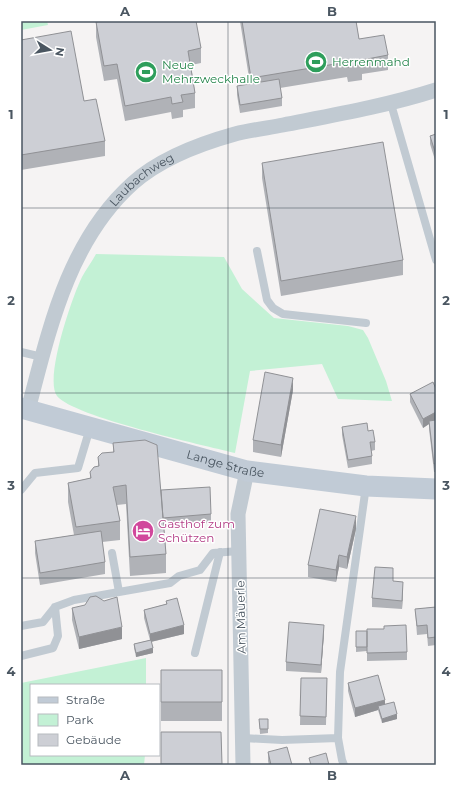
<svg xmlns="http://www.w3.org/2000/svg" width="457" height="786" font-family="Montserrat,sans-serif">
	<style>
		.green { fill: #c3f1d5 }
		.lines { fill: none; stroke-linecap: round; stroke-linejoin: round }
		.lane { stroke: #c1cad2; stroke-width: 8 }
		.street { stroke: #c1cad2; stroke-width: 15 }
		.secondary { stroke: #c1cbd6; stroke-width: 21 }
		.wall { fill: #b0b2b7 }
		.shaded-wall { fill: #909195 }
		.building { fill: #cdcfd5; stroke: #909195 }
		.grid { fill: none; stroke: #4a5661; stroke-width: 1; stroke-opacity: 0.55 }
		.labels { text-anchor: middle; stroke-width: 3; stroke-linejoin: round; paint-order: stroke }
		.leisure-label { font-size: 12px; fill: #27864d; stroke: #fff; text-anchor: start }
		.street-label { font-size: 12px; fill: #4a5661; stroke: #fff }
		.hotel-label { font-size: 12px; fill: #b23c85; stroke: #fff; text-anchor: start }
		.neatline { fill: none; stroke: #4a5661; stroke-width: 1.5 }
		.grid-label { font-size: 13px; text-anchor: middle; font-weight: bold; fill: #4a5661 }
	</style>
	<rect width="100%" height="100%" fill="#f5f3f3"/>
	<path class="green" d="M21,21H47L48,25L21,30Z
		M96,254L224,257L242,289L274,318L348,326L363,330L368,338L386,381L392,401L338,399L322,364L250,371L235,453C203,445 74,417 57,396C44,379 72,297 82,277C86,269 92,262 96,254Z
		M146,658V685H31V755H145L144,765H21V683Z"/>
	<g class="lines">
		<path class="lane" d="M391,104L436,260
			M257,251L267,300L273,308L283,314L366,323
			M21,352L42,357
			M21,490L35,473L78,468L90,428
			M112,553L119,592L170,583L179,576L200,570L213,553L239,551
			M21,626L43,622L55,607L74,600L119,592
			M195,653L220,552
			M21,656L53,648L58,636L55,607
			M243,738L282,740L338,738L340,672L366,486
			M338,738L342,760L344,765"/>
		<g class="street">
			<path id="s1" d="M28,410C49,330 68,241 133,183C161,158 199,144 235,134C251,130 267,128 283,125C334,115 386,106 436,90"/>
			<path d="M243,765L238,514L247,471"/>
		</g>
		<path class="secondary" id="s2" d="M21,408L247,471L366,486L436,489"/>
	</g>
	<path class="wall" d="M240,21H356L359,39L388,55V70L362,74V80L348,82L347,77L280,88L282,98V106L240,113L237,95V86L250,84Z
		M96,22L201,48V63L191,65L195,93V108L183,110V117L172,119L171,112L125,121L117,79L104,81L96,37Z
		M21,40L84,101L105,141V156L21,170Z
		M436,134V163L430,144V136Z
		M262,163L403,260V275L281,296L262,178Z
		M436,389V472H434L429,429V424L423,428L410,402V394Z
		M293,390L281,457L253,452V440Z
		M342,427L368,431L375,442V450L371,451L372,456V464L348,468L342,435Z
		M113,443L161,490L211,514V523L164,526L166,554V573L130,576L126,504L117,505L120,521V540L102,542L105,562V574L40,585L35,553V541L74,535L68,502V483L90,478V472L98,466V457L113,452Z
		M356,529L347,569L339,567L336,582L308,577V565Z
		M393,577V581L403,590L402,609L372,607V598Z
		M166,601L184,634L151,642L153,653L136,657L134,648V644L150,640L144,618V610L166,604Z
		M436,607V645L428,646L427,634L417,635L415,609Z
		M72,608L122,639L79,649L72,620Z
		M356,631L407,652V660L367,661V648V651L356,652Z
		M324,633L321,673L286,671V662Z
		M161,670H222V721H161Z
		M301,678H327L326,725H300Z
		M348,683L385,704L397,719L382,723L378,710L355,717L348,691Z
		M259,719H268V733L260,734Z
		M161,732H221L222,765H161Z
		M268,752L292,765H269L268,761Z"/>
	<path class="shaded-wall" d="M293,378V390L281,457V445Z
		M436,412V421H429V424L423,428V419Z
		M356,516V529L347,569V557Z
		M339,555V567L336,582V570Z
		M403,582V590L402,609V601Z
		M184,625V634L150,642V634Z
		M324,625V633L321,673V665Z
		M122,627V639L79,649V637Z
		M153,648V653L136,657V653Z
		M385,700V708L378,706V710L355,717V708Z
		M397,714V719L382,723V719Z"/>
	<path class="building" d="M101,21H196L201,48L188,51L195,93L181,95L183,102L172,104L171,97L125,106L117,64L104,66L96,22Z
		M242,21H356L359,39L384,35L388,55L362,60V65L348,67L347,62L251,78Z
		M71,31L84,101L96,99L105,141L21,155V40Z
		M279,79L282,98L240,105L237,86Z
		M436,134V155L430,136Z
		M383,142L403,260L281,281L262,163Z
		M265,372L293,378L281,445L253,440Z
		M433,382L436,389V412L423,419L410,394Z
		M436,420V463L434,464L429,421Z
		M367,423L368,431L373,430L375,442H370L372,456L348,460L342,427Z
		M145,440L157,445L166,554L130,557L126,485L113,487L120,521L76,527L68,483L91,478L90,472L94,467L99,466L98,457L102,453L114,452L113,443Z
		M210,487L211,514L163,518L161,490Z
		M320,509L356,516L347,557L339,555L336,570L308,565Z
		M101,531L105,562L40,573L35,541Z
		M375,567L393,568V581L403,582L402,601L372,598Z
		M96,596L104,601L117,597L122,627L79,637L72,608L85,605L90,597Z
		M177,598L184,625L150,634L144,610L167,604L166,601Z
		M436,607V637L428,638L427,625L417,626L415,609Z
		M289,622L324,625L321,665L286,662Z
		M406,625L407,652L367,653V629H384V626Z
		M356,631H367V647H356Z
		M151,640L153,648L136,653L134,644Z
		M161,670H222V702H161Z
		M378,675L385,700L355,708L348,683Z
		M301,678H327L326,717L300,716Z
		M394,702L397,714L382,719L378,706Z
		M259,719H268V729H260Z
		M161,732H221L222,764H161Z
		M287,747L292,765H271L268,752Z
		M326,753L329,765H311L309,758Z"/>
	<path class="grid" d="M228,21V765M21,208H436M21,393H436M21,578H436"/>
	<defs>
		<g id="stadium-disc" transform="scale(1.15)"><circle r="9.5" fill="#2e9e5b" stroke="#fff"/><path d="M0-5a6.5 5 0 1 0 0 10a6.5 5 0 1 0 0-10ZM-3.5-1.8h7v3.6h-7Z" fill="#fff"/></g>
		<g id="hotel-disc" transform="scale(1.15)"><circle r="9.5" fill="#d1479c" stroke="#fff"/><path d="M-6-4.5h1.5V1H6V5H4.5V3h-9V5H-6ZM-4 0a1.8 1.8 0 1 1 3.6 0ZM.5 0V-2.5h3Q6-2.5 6 0Z" fill="#fff"/></g>
	</defs>
	<g fill-rule="evenodd">
		<use href="#stadium-disc" x="316" y="62"/>
		<use href="#stadium-disc" x="146" y="72"/>
		<use href="#hotel-disc" x="143" y="531"/>
	</g>
	<g class="labels">
		<g class="leisure-label">
			<text x="332" y="66">Herrenmahd</text>
			<text x="162" y="69">Neue<tspan x="162" dy="14">Mehrzweckhalle</tspan></text>
		</g>
		<g class="street-label">
			<text dy="4" stroke="none"><textPath href="#s1" startOffset="263">Laubachweg</textPath></text>
			<text dy="4" stroke="none"><textPath href="#s2" startOffset="212">Lange Straße</textPath></text>
			<text transform="translate(241 617) rotate(-91)" y="4">Am Mäuerle</text>
		</g>
		<g class="hotel-label">
			<text x="158" y="528">Gasthof zum<tspan x="158" dy="14">Schützen</tspan></text>
		</g>
	</g>
	<rect width="457" height="786" fill="none" stroke="#ffffff" stroke-width="44"/>
	<rect x="30" y="684" width="130" height="72" fill="#ffffff" stroke="#b7bbc0"/>
	<rect x="38" y="697" width="20" height="6" fill="#c1cbd6" stroke="#b7bbc0"/>
	<text x="66" y="704" font-size="12" fill="#4a5661">Straße</text>
	<rect x="38" y="714" width="20" height="12" fill="#c3f1d5" stroke="#b7bbc0"/>
	<text x="66" y="724" font-size="12" fill="#4a5661">Park</text>
	<rect x="38" y="734" width="20" height="12" fill="#cdcfd5" stroke="#b7bbc0"/>
	<text x="66" y="744" font-size="12" fill="#4a5661">Gebäude</text>
	<g transform="translate(50 50) rotate(101)" stroke="#ffffff" stroke-width="3" paint-order="stroke">
	<path d="M0-3L7 15L0 10L-7 15Z" fill="#4a5661"/>
	<text y="-6" font-size="11" font-weight="bold" text-anchor="middle" fill="#4a5661">N</text>
	</g>
	<rect x="22" y="22" width="413" height="742" class="neatline"/>
	<g class="grid-label">
		<text x="125" y="16">A</text>
		<text x="332" y="16">B</text>
		<text x="11" y="119">1</text>
		<text x="446" y="119">1</text>
		<text x="11" y="305">2</text>
		<text x="446" y="305">2</text>
		<text x="11" y="490">3</text>
		<text x="446" y="490">3</text>
		<text x="11" y="676">4</text>
		<text x="446" y="676">4</text>
		<text x="125" y="780">A</text>
		<text x="332" y="780">B</text>
	</g>
</svg>
